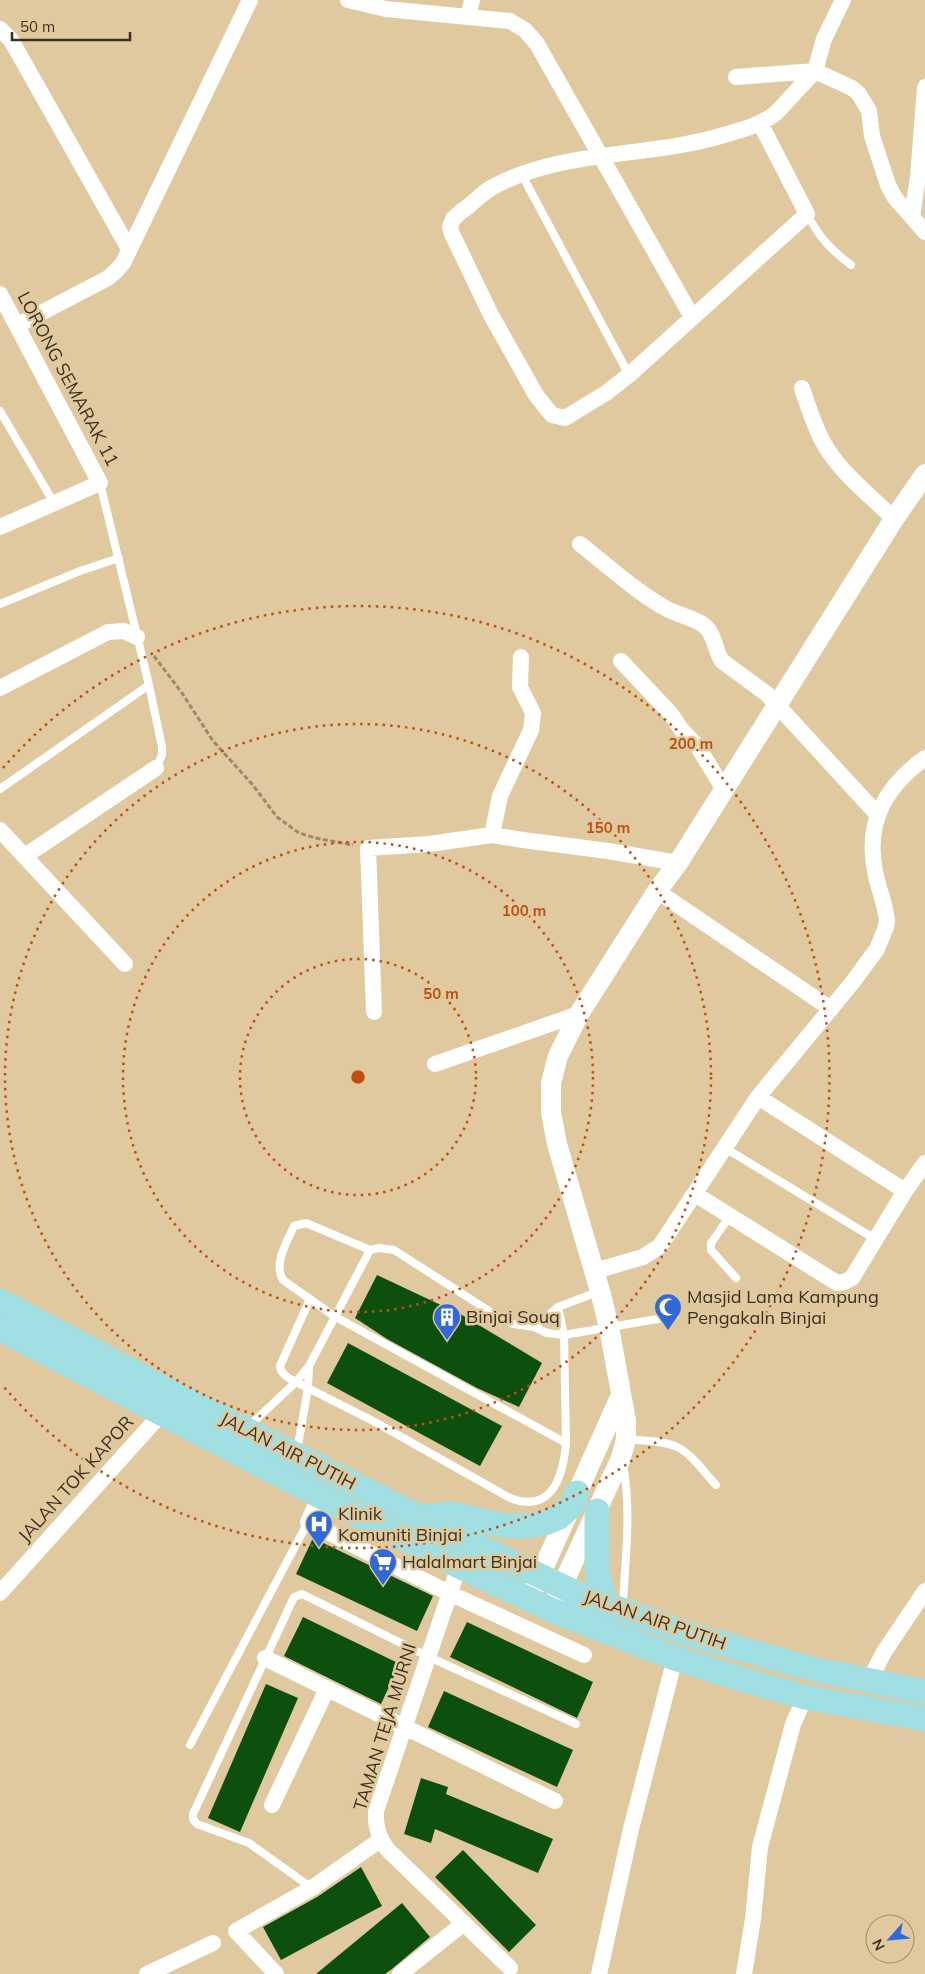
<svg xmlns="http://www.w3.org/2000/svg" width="925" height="1974" font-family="Mulish,sans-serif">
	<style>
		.building { fill: #0d500d }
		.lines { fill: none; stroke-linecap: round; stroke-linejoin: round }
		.path { stroke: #9b8969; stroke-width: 3; stroke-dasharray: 5 2.5; stroke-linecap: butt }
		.service { stroke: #fff; stroke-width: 8 }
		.minor { stroke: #fff; stroke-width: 16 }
		.tertiary { stroke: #fff; stroke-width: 20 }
		.primary { stroke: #a2dfe3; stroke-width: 25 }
		.ring { fill: none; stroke: #bd4f11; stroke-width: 2.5; stroke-dasharray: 2.5 5 }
		.labels { text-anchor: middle; stroke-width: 5; stroke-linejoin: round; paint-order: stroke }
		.street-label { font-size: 18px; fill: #3b3120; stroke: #e0c99e }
		.poi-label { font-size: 18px; fill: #3b3120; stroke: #e0c99e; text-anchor: start }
		.centre { fill: #bd4f11; stroke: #e0c99e; stroke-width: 2.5 }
		.ring-label { font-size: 15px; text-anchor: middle; font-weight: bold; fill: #bd4f11; stroke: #e0c99e; stroke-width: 5; stroke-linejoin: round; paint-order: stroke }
	</style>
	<rect width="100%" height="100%" fill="#e0c99e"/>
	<path class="building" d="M377,1275L462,1315L542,1363L519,1407L477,1388L387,1339L355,1318Z
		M348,1343L502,1426L480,1466L327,1383Z
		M313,1538L433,1596L417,1631L296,1574Z
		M303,1617L400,1664L381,1704L284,1656Z
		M467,1622L593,1682L577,1718L450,1657Z
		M266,1684L298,1698L240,1832L208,1818Z
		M444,1691L573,1750L557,1787L428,1727Z
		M421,1778L448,1787L446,1794L553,1839L538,1873L435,1829L431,1843L404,1834Z
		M463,1850L536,1925L509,1952L435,1877Z
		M361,1867L382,1906L281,1960L263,1927L317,1897Z
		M402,1903L430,1937L392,1969L385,1974H316Z"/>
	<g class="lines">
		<path class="path" d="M154,656L182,693L213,741L252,784L277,817L299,833L315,838L353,845"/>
		<path class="service" d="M522,175L629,375
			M807,214C819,237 830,249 851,265
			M0,411L54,503
			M100,483L149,685L162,747V755L156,768
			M0,604L80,571L119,558
			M0,789L149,685
			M725,1148L875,1239
			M730,1216L711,1243V1250L736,1278
			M310,1299L280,1366C281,1375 289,1378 296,1382L375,1422L510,1498C552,1514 563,1477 566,1443L564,1335L558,1307
			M534,1327L558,1307L600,1291
			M248,1427L296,1382L309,1366L370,1250
			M626,1439C642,1441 662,1440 677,1447C692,1454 704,1472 716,1485
			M566,1443L334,1316L283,1280C273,1264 287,1242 294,1226L306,1223L370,1250L379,1248L394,1250L497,1316L513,1324L534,1327L547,1333L564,1335L675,1316
			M297,1451L308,1388L309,1366
			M623,1465C632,1512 625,1558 623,1606
			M190,1745L308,1522
			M312,1888L249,1843L197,1824L193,1819V1814L294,1597L302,1594L427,1656L576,1724"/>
		<path class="minor" d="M348,0L386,9L510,21L525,30L537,44L692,317
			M468,17L472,0
			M0,29L11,40L129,249
			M736,77L815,71L852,88L859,94L869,111L872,136L888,185L895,198L912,217
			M925,87L918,177L912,217L925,232
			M760,123L807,214L629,375L606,393L565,418L552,415L536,395L491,315L452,234L450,227L453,219C458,214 464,209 470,205C477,199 484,192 491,188C560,149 649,158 724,135C742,130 761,125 776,113L815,71L824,39L843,0
			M0,294L100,483L0,527
			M18,325L108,278L116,271L123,263L250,0
			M802,388C808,407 814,425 823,442C839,472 870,495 894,519
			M580,544C607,565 636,592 667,609C678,615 695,618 705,626C715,635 715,651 722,661L767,694L877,814
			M621,661L671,714L681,729L698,747L723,788
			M0,688L108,632L124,631L137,637
			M0,830L125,964
			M492,835L500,796L531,730L533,713L520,687L521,657
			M25,856L156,768
			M657,891L831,1009
			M374,1012L368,848L429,844L492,835L523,840L608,851L678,863
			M435,1064L579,1014
			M758,1097L905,1191
			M695,1194L837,1283L844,1282L852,1278L905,1191L925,1163
			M595,1271L643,1257L660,1246L758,1097L852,983L877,949L886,927L887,920C885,903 878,888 875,871C865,822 886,786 925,758
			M320,1496L308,1522L449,1593L584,1655
			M459,1566L376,1811C375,1826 378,1838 388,1850L510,1968
			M0,1593L162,1413
			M265,1658L555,1801
			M869,1681L884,1652L925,1591
			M272,1805L327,1689
			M147,1974L213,1943
			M276,1974L236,1931L312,1888L380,1840
			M400,1974L464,1923
			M599,1974L631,1829L675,1658
			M744,1974L753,1919L760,1847L793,1724L805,1697"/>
		<path class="tertiary" d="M534,1589L621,1395
			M551,1610L621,1458L626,1439V1421L609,1327L600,1291L557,1144L551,1112V1083L558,1056L579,1014L657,891L678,863L894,519L925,474"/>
		<path class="primary" d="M0,1301L177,1395L459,1537L580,1595L689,1634L749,1651L813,1669L925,1692
			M0,1329L320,1496L459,1566L551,1610L675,1658L741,1679L805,1697L925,1719
			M597,1511V1571L605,1604
			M420,1518L451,1514L506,1526H528L545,1523L559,1517L572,1505L577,1493"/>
	</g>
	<g class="ring">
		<circle cx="358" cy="1077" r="118"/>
		<circle cx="358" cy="1077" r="235"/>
		<circle cx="358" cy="1077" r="353"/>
		<path d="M3 768A471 471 0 1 1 3 1386"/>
	</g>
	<defs>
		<g id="mosque-pin" transform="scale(1.4375)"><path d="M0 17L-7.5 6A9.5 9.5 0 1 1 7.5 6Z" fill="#3368d7" stroke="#e0c99e"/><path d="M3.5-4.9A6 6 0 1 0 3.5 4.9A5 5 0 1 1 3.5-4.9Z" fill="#fff"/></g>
		<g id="building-pin" transform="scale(1.4375)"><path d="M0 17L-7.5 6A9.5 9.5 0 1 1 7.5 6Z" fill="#3368d7" stroke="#e0c99e"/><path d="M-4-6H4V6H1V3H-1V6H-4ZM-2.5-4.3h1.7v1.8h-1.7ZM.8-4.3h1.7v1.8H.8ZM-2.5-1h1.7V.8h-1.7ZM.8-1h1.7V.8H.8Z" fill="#fff"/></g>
		<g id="hospital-pin" transform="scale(1.4375)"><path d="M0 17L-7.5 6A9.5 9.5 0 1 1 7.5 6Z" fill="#3368d7" stroke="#e0c99e"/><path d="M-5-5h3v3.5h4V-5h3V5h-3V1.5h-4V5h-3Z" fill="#fff"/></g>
		<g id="supermarket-pin" transform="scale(1.4375)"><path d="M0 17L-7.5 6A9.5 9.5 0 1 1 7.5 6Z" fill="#3368d7" stroke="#e0c99e"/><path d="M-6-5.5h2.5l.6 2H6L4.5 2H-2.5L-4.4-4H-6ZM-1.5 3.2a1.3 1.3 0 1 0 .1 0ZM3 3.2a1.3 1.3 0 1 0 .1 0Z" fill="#fff"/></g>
	</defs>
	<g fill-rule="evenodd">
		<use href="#mosque-pin" x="668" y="1307"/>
		<use href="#building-pin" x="447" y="1317"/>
		<use href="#hospital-pin" x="319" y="1524"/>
		<use href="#supermarket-pin" x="383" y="1562"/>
	</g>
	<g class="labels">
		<g class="street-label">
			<text transform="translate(68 379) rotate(62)" y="6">LORONG SEMARAK 11</text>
			<text transform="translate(288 1451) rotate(27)" y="6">JALAN AIR PUTIH</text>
			<text transform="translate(76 1479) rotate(-48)" y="6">JALAN TOK KAPOR</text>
			<text transform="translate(655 1620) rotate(19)" y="6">JALAN AIR PUTIH</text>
			<text transform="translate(385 1727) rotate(-73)" y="6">TAMAN TEJA MURNI</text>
		</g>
		<g class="poi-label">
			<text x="687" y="1303">Masjid Lama Kampung<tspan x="687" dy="21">Pengakaln Binjai</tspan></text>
			<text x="466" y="1323">Binjai Souq</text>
			<text x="338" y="1520">Klinik<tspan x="338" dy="21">Komuniti Binjai</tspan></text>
			<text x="402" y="1568">Halalmart Binjai</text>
		</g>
	</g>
	<circle cx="358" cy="1077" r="8" class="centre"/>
	<g class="ring-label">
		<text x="691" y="749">200 m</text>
		<text x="608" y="833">150 m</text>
		<text x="524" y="916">100 m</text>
		<text x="441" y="999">50 m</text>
	</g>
	<g transform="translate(890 1939) rotate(243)"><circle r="24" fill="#e0c99e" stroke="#9e8c6c"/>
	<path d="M0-4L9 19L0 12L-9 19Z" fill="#3368d7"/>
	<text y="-8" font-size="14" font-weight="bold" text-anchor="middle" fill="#3b3120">N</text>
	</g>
	<path d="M12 32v8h118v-8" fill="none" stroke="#3b3120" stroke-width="2.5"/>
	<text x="20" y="32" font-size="15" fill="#3b3120" stroke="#e0c99e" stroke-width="4" paint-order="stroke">50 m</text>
</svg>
